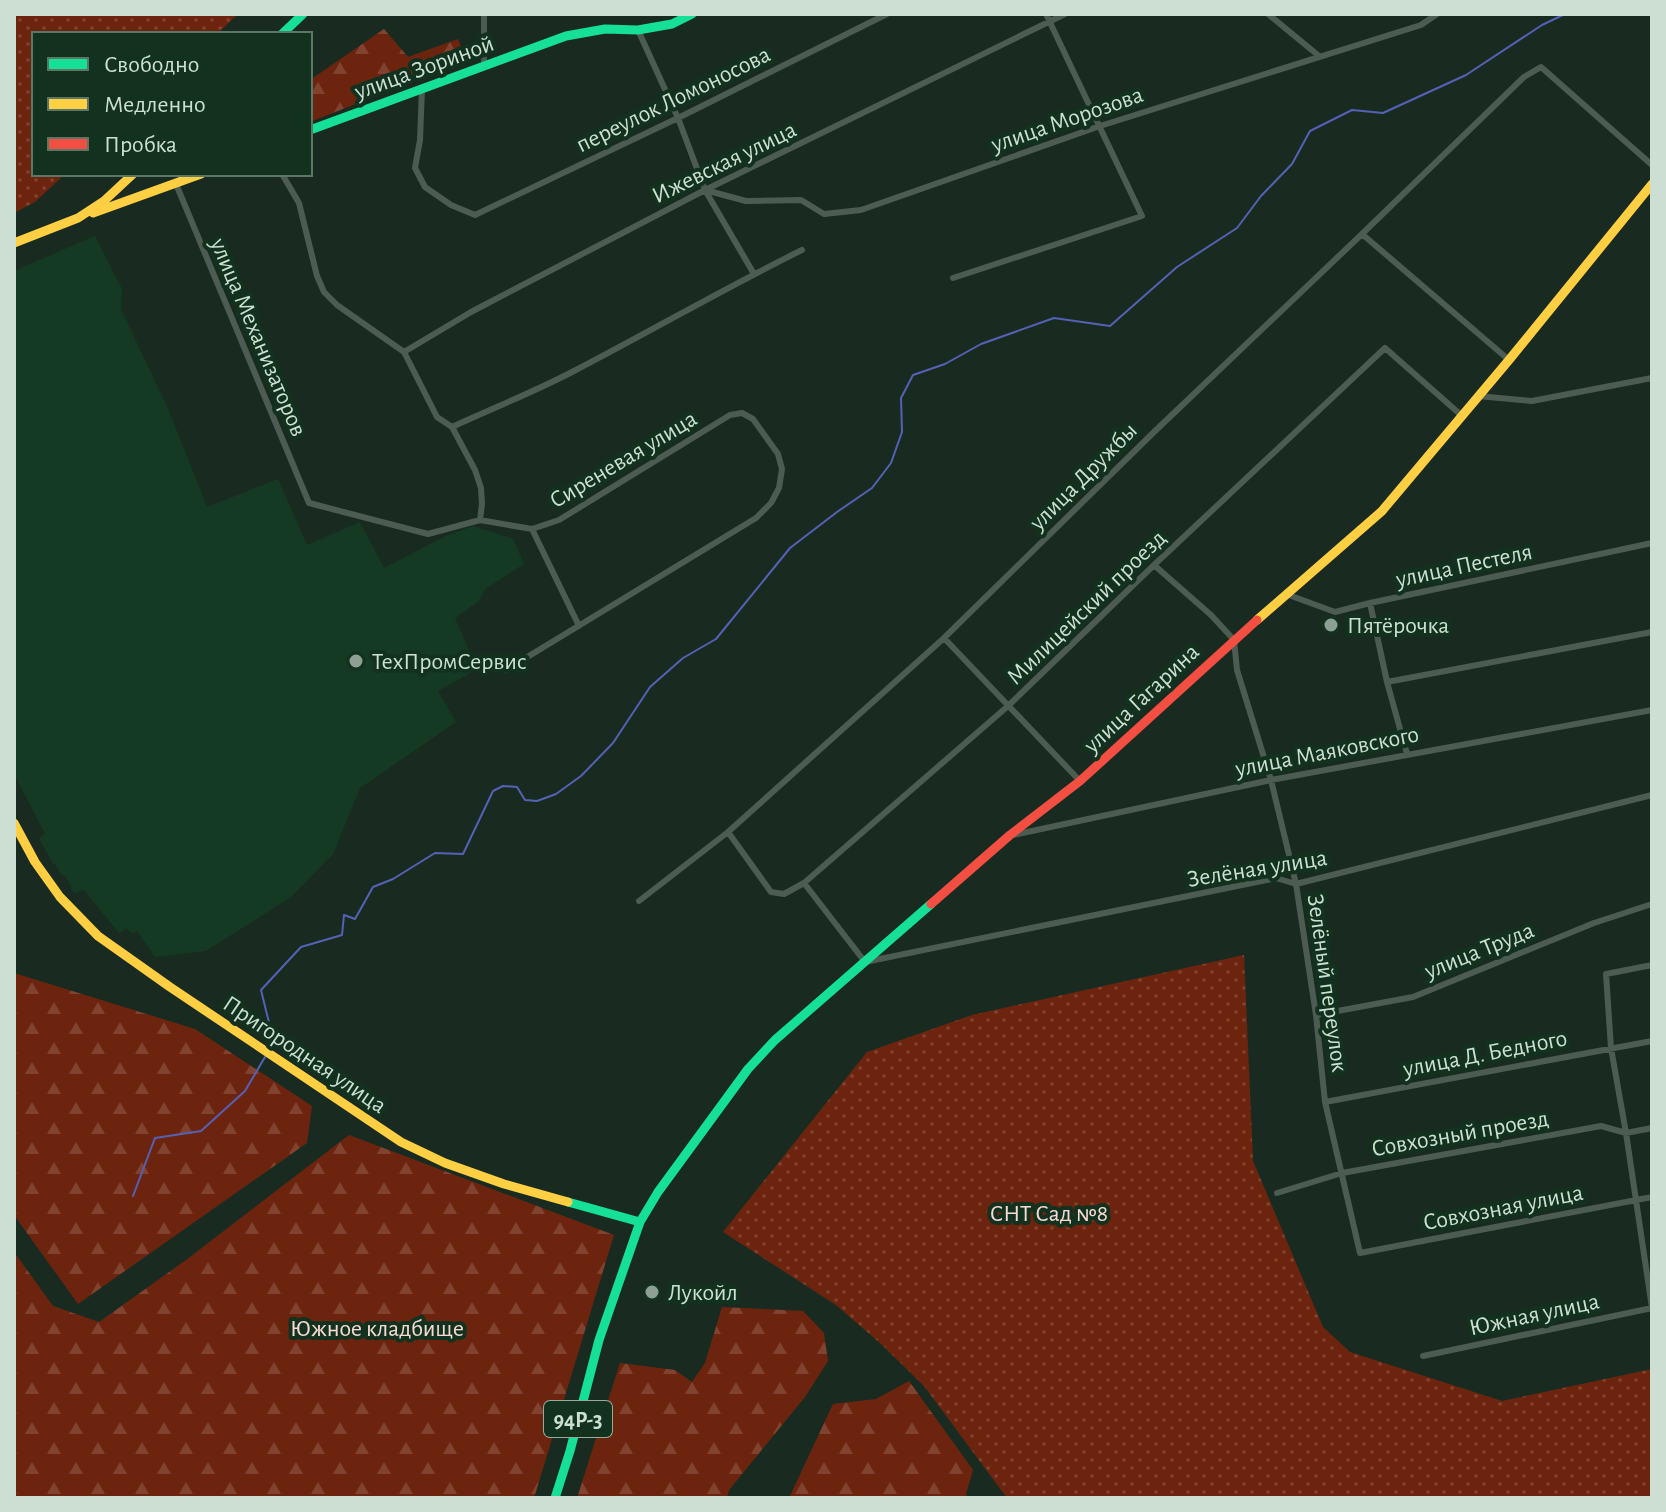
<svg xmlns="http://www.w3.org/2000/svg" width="1666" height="1512" font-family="'Alegreya Sans',sans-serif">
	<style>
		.built { fill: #153a24 }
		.forest { fill: url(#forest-firs) }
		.park { fill: url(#park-dots) }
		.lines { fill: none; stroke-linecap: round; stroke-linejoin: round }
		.stream { stroke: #5561b5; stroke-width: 2 }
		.street { stroke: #4c5c52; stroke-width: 6 }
		.fast { stroke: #16e098; stroke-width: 9 }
		.slow { stroke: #ffcf43; stroke-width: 9 }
		.jam { stroke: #f24e42; stroke-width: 9 }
		.poi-dot { fill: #8ea094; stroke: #12321f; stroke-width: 3 }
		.labels { text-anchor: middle; stroke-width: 8; stroke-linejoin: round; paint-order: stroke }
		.shield { fill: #12321f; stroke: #95ab9c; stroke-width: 2 }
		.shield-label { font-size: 22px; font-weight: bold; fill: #cddfd2 }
		.street-label { font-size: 24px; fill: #cddfd2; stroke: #12321f }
		.poi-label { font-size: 24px; fill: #cddfd2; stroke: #12321f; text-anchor: start }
		.park-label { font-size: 24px; fill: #f7dad2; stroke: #12321f }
	</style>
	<defs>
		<pattern id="forest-firs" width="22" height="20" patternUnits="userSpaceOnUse" patternTransform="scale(2)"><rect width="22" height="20" fill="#6d240e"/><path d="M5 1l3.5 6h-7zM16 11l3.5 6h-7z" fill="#814330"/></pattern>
		<pattern id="park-dots" width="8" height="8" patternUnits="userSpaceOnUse" patternTransform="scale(2)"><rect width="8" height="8" fill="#6d240e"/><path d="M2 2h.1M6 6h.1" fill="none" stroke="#814330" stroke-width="1.8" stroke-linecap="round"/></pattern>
	</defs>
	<rect width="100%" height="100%" fill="#192b20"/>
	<path class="built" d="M95,236L122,289L121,309L169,411L207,507L278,479L307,545L360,522L384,568L446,536L473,526L513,539L524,564L485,589L479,601L455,618L477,669L438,691L456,722L360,788L333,854L291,897L206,951L155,957L137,931L132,934L126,928L119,933L84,890L74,893L66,877L60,873L55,864H53L39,838L45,834L14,774V271Z"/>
	<path class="forest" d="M384,29L408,57L458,39L467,60L310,122V80Z
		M14,973L195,1029L312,1106L307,1143L78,1304L14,1215Z
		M349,1135L614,1235L534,1498H14V1252L53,1306L99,1322L186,1260Z
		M722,1307L803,1311L824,1333L828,1361L805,1397L729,1490L727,1498H577L620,1363L675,1370L692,1382L705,1363Z
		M909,1381L973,1470L966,1494L968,1498H789L833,1404L876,1399Z"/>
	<path class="park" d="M14,14H238L217,34H34V174H65L35,202L14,213Z
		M1244,955L1253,1161L1323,1327L1350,1352L1502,1401L1652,1369V1498H1007L924,1386L880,1343L836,1305L723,1232L867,1052L972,1015Z"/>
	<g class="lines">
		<path class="stream" d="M271,1048L274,1043L261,990L301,947L342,935L344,915L355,919L373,887L393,879L435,853L463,854L493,791L503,786L517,787L525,800L537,801L556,794L581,776L613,743L650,687L683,658L716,639L790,548L837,512L872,488L891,463L902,432L901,398L913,375L945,364L981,344L1054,318L1110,326L1177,267L1237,228L1261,196L1292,164L1310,131L1352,110L1383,113L1466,75L1542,25L1565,14
			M133,1196L155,1138L201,1131L245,1091L265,1057"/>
		<path class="street" d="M484,14V66
			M1268,14L1319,56
			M638,30L678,118L705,190L754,274
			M422,89L420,140L415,168L425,187L451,205L475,215L678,118L887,14
			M282,174L299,203L317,276L324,292L337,305L404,352L437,417L452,427L475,470L481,488L482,504L480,520
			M176,184L309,503L428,534L480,520L532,529L559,520L730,415L742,413L753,419L778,454L782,469L779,488L771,503L756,518L506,670
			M705,190L746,201L801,200L824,214L861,210L1100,126L1421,25L1437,14
			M1362,234L1509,360
			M953,278L1142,216L1046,14
			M404,352L471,312L705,190L1065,14
			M1478,396L1532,401L1652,378
			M452,427C493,408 534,392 574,371C651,331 725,288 802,250
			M532,529L579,626
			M1154,565L1211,615L1234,640L1237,670L1271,780L1296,884L1316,1015L1325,1102L1360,1253L1652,1197
			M1286,594L1335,612L1370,603L1652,543
			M1370,603L1387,682L1407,754
			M944,638L1080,781
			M1387,682L1652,632
			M728,832L771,892L784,894L804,883L865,962L1276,878L1296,884L1652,795
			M1013,835L1271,780L1652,710
			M804,883L1008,706L1154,565L1385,348L1461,415
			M639,901L728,832L944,638L1154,432L1362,234L1524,77L1541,67L1652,165
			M1316,1015L1413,997L1594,923L1652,904
			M1325,1102L1652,1041
			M1277,1193L1342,1173L1601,1126L1626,1133L1652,1128
			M1652,1308L1626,1133L1611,1048L1606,974L1652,965
			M1423,1356L1652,1308"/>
		<path class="fast" d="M282,34L303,14
			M310,130L566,36L605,29L638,30L672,24L692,14
			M640,1222L658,1192L748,1069L775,1040L931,904
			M555,1498L570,1451L599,1340L640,1222L568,1202"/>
		<path class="slow" d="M93,213L201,174
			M14,243L78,218L104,201L133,174
			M1257,620L1382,511L1509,360L1652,184
			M14,823L35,862L60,897L98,936L170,987L401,1142L445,1163L504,1184L568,1202"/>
		<path class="jam" d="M931,904L1010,835L1080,781L1257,620"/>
	</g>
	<g class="poi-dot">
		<circle cx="1331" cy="625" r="8"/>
		<circle cx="356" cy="661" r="8"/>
		<circle cx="652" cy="1292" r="8"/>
	</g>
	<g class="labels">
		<rect class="shield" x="544" y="1401" width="68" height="36" rx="6"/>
		<g class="shield-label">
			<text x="578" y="1427">94Р-3</text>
		</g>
		<g class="street-label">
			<text transform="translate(424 67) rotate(-20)" y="8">улица Зориной</text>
			<text transform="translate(673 99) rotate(-26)" y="8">переулок Ломоносова</text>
			<text transform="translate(1067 119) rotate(-19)" y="8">улица Морозова</text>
			<text transform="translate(724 162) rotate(-26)" y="8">Ижевская улица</text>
			<text transform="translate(259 337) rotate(67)" y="8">улица Механизаторов</text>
			<text transform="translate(623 459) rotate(-31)" y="8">Сиреневая улица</text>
			<text transform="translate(1083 476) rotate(-45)" y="8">улица Дружбы</text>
			<text transform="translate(1464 565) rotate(-12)" y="8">улица Пестеля</text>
			<text transform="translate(1086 607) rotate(-44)" y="8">Милицейский проезд</text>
			<text transform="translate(1141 698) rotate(-43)" y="8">улица Гагарина</text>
			<text transform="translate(1327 751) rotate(-11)" y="8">улица Маяковского</text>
			<text transform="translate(1257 868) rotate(-9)" y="8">Зелёная улица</text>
			<text transform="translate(1479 950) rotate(-22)" y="8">улица Труда</text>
			<text transform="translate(1328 983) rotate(82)" y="8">Зелёный переулок</text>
			<text transform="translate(1485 1053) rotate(-11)" y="8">улица Д. Бедного</text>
			<text transform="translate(305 1054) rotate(34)" y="8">Пригородная улица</text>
			<text transform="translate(1460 1133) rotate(-10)" y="8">Совхозный проезд</text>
			<text transform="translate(1503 1207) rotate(-11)" y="8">Совхозная улица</text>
			<text transform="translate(1534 1314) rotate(-12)" y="8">Южная улица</text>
		</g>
		<g class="poi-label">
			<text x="1347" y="633">Пятёрочка</text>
			<text x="372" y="669">ТехПромСервис</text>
			<text x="668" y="1300">Лукойл</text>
		</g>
		<g class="park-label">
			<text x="1049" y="1221">СНТ Сад №8</text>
			<text x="377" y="1336">Южное кладбище</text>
		</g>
	</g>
	<rect width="1666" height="1512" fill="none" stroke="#cddfd2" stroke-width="32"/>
	<rect x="32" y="32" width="280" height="144" fill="#12321f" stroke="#5d7767" stroke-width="2"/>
	<rect x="48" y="58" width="40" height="12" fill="#16e098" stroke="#5d7767" stroke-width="2"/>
	<text x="104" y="72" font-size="24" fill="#cddfd2">Свободно</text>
	<rect x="48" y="98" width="40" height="12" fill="#ffcf43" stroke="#5d7767" stroke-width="2"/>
	<text x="104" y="112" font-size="24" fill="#cddfd2">Медленно</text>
	<rect x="48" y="138" width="40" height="12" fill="#f24e42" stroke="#5d7767" stroke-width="2"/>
	<text x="104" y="152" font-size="24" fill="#cddfd2">Пробка</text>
</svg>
